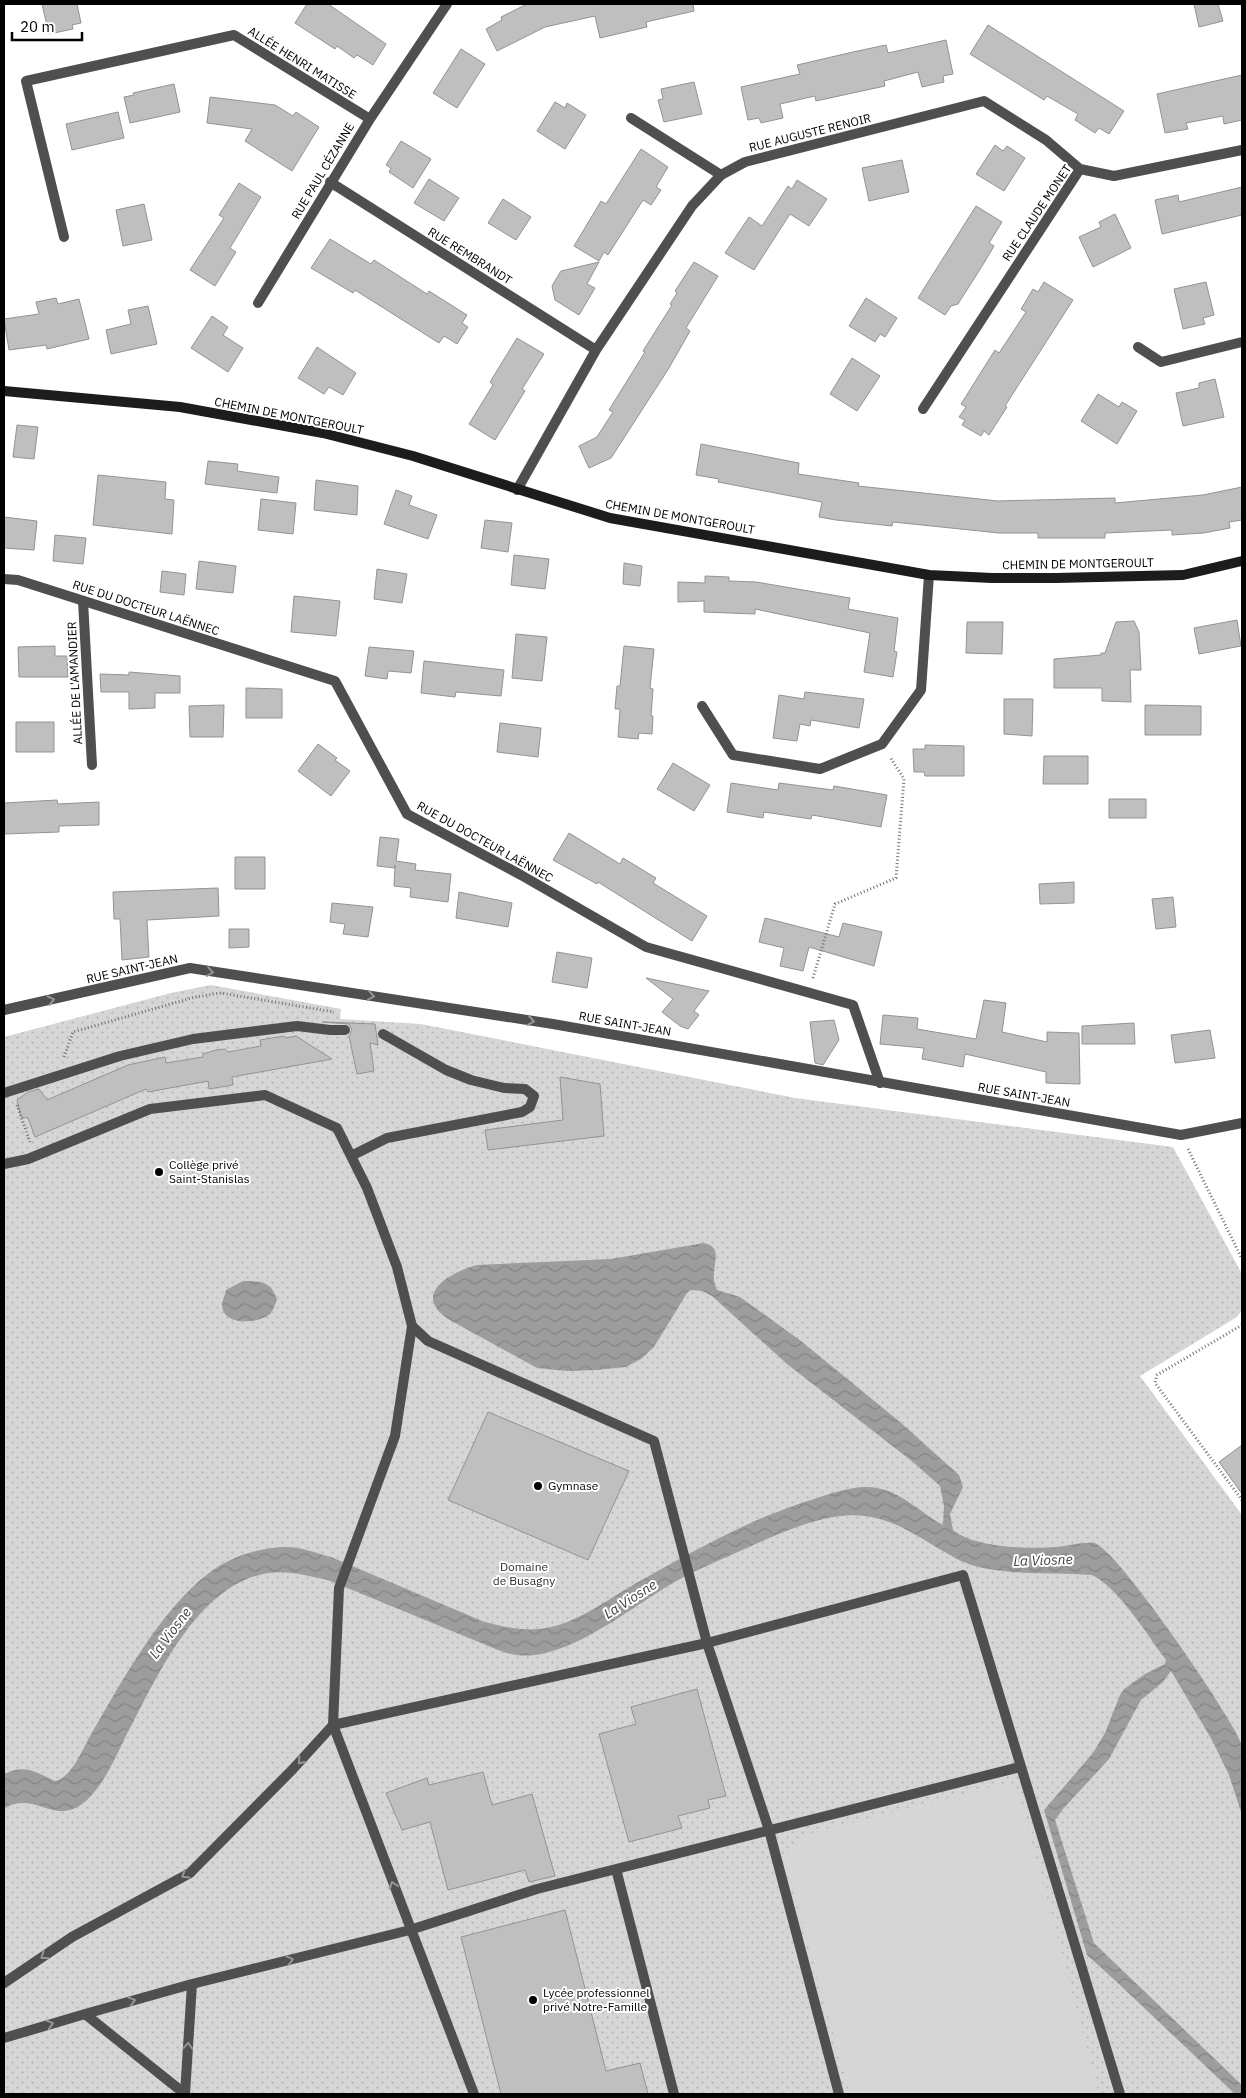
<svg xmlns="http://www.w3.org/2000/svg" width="1246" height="2098" font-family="'IBM Plex Sans',sans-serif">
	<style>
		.park { fill: url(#park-dots) }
		.pitch { fill: #d6d6d6 }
		.water { fill: url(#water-waves) }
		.building { fill: #bfbfbf; stroke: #939393 }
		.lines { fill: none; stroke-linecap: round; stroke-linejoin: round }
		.path { stroke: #717171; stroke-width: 3; stroke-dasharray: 1 2.5; stroke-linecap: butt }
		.lane { stroke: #4f4f4f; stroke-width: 10 }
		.street { stroke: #4f4f4f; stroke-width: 10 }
		.secondary { stroke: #1c1c1c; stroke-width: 10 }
		.oneway { stroke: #959595 }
		.poi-dot { fill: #000; stroke: #fff; stroke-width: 2 }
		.labels { text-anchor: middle; stroke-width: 4; stroke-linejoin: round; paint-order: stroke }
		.street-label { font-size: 12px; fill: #000; stroke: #fff }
		.poi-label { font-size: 12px; fill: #000; stroke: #fff; text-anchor: start }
		.park-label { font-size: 12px; fill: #2d2d2d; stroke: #fff }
		.water-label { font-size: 14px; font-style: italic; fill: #3e3e3e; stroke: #fff }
	</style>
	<defs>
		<pattern id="park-dots" width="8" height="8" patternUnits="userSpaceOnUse" patternTransform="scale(1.25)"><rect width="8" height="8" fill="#d6d6d6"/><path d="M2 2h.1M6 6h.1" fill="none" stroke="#b6b6b6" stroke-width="1.8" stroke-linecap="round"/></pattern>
		<pattern id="water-waves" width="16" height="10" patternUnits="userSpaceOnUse" patternTransform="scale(1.25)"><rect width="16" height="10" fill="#9d9d9d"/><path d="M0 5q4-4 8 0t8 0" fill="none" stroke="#858585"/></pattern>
	</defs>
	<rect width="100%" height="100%" fill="#fff"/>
	<path class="park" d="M211,985L341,1009L340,1019L421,1024L795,1098L1173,1147L1242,1274V1310L1237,1317L1140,1376L1242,1515V2094H4V1037L171,993Z"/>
	<path class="pitch" d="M1003,1784L1018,1790L1099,2094H850L785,1860L800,1836Z"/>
	<path class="water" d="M704,1243C722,1247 714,1261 714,1274C713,1280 715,1284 717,1290L740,1297L801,1341L900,1422L959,1475L963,1487L950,1514L953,1530C975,1548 1028,1549 1056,1547C1068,1546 1082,1542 1094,1543C1115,1546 1232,1717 1241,1743C1245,1755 1242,1800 1242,1815L1229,1775L1212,1740L1171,1671L1163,1682L1141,1700L1109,1759L1063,1809L1055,1820L1094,1943L1242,2085V2094H1235L1120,1985L1087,1955L1044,1810L1093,1753L1105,1733L1120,1695L1124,1689L1145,1674L1165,1664L1166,1660C1147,1635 1119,1588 1092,1575C1054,1572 1013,1576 975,1566C963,1563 952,1556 941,1550C905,1528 877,1509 833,1517C801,1523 769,1538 740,1551C721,1560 700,1568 682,1578C636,1602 570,1662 516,1655C510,1654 503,1652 498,1650L328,1580C309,1576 288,1570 268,1573C195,1585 155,1682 124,1740C114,1761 103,1785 86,1801C54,1828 37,1790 4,1808V1774C27,1764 34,1772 55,1781C71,1778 82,1751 89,1738C120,1684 160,1610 209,1573C229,1557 258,1548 283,1547C300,1546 316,1553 331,1557L482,1621C503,1627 524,1632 546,1628C578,1623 611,1597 640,1581C695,1550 750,1519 811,1500C830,1494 857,1484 877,1488C902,1492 922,1514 943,1525L944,1506L940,1486L913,1462L787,1364L712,1296L702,1291L691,1290L687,1293L654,1347L641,1359L626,1367L596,1370L567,1371L537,1368L448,1319C411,1294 451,1272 477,1265L611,1259Z
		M243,1281C260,1281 272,1281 277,1300C275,1304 273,1311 270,1314C258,1324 224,1326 222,1306C222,1301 225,1295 226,1290Z"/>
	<path class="building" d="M42,4H77L81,23L72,25L73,29L49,34Z
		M307,4H328L386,44L373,65L357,55L354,58L337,46L335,49L295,23Z
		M527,4H693L694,11L646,22L647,27L600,38L595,16L545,27L497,51L486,29L502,20L501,17Z
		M1194,4H1218L1223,21L1199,27Z
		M988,25L1124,111L1109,134L1099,128L1095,133L1075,120L1078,114L1047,96L1044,100L970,54Z
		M946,40L953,74L943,76L944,82L922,87L918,72L884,81L885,86L816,101L815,96L780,104L783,118L761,123L759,118L748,120L741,87L800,74L797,65L853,52L886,45L888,53Z
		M461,49L485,64L457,108L433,93Z
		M1242,75V120L1224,124L1223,116L1186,123L1188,129L1165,133L1157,94Z
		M694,82L702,114L664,122L658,100L663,99L661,89Z
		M174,84L180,112L130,123L124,97L134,95L133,93Z
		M210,97L275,105L293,116L296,112L319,127L292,171L245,141L252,129L207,123Z
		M555,102L565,108L567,103L586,115L565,149L537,131Z
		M118,112L124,138L72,150L66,124Z
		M401,141L431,159L413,188L389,172L391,168L386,165Z
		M995,145L1003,151L1007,146L1025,158L1004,191L976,174Z
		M641,149L668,167L656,187L661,190L651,205L643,200L608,255L604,252L599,261L574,246L601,201L606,204Z
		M902,160L909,192L869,201L862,168Z
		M429,179L459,198L444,221L414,203Z
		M797,180L827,199L809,226L790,214L754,270L725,253L749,217L762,226L788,186L792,189Z
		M239,183L261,197L230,248L236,252L215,286L190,270L224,218L219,215Z
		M1242,187V215L1162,234L1155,200L1178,195L1179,202Z
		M503,199L531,217L516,240L488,223Z
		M144,204L152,240L123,246L116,210Z
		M976,206L1002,222L989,243L994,246L984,263L958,304L951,306L945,315L918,298Z
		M1115,214L1131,248L1093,267L1079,237L1101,227L1099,222Z
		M330,239L371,264L374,260L427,294L429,291L467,315L462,323L468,327L457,344L444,336L439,343L355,290L353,293L311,268Z
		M599,262L587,284L595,288L579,315L555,300L552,286L561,271Z
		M694,262L718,276L686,328L690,331L669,368L611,458L589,468L579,446L597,437L613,412L609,410L645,352L643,351L672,305L670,304L677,293L675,291Z
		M1044,282L1073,300L1005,406L1007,407L989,435L984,431L981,436L962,425L965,420L959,417L966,407L961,404L995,350L999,353L1026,312L1021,309L1033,289L1038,292Z
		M1206,282L1214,315L1203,318L1205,324L1183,329L1174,289Z
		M56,298L58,304L79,299L89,339L47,349L46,345L9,350L4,319L39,314L36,302Z
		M866,298L897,318L885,337L880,334L875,342L849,326Z
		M148,306L157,344L111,354L106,330L131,324L128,310Z
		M212,316L228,327L223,335L243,348L228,372L191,348Z
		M517,338L544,354L522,389L525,391L495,440L469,424L493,385L490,382Z
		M317,347L356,373L343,395L329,387L324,394L298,378Z
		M852,358L880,376L857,411L830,394Z
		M1215,379L1224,417L1183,426L1176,393L1199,388V383Z
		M1098,394L1119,407L1122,402L1137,411L1117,444L1081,421Z
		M17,425L38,427L34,459L13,457Z
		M701,444L799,463L798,474L859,483L858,486L998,501L1115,498V503L1203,495L1242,487V520L1229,522L1230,528L1203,533L1172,535V530L1105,533V538H1038V533H999L893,522L892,526L836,520L819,517L822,502L718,482L719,479L696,475Z
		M208,461L238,464L237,471L279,477L277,493L205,484Z
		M98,475L166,482L165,499L174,500L172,534L93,525Z
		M316,480L358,486L357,515L314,510Z
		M396,490L412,496L409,505L437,515L428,539L384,524Z
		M261,499L296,503L293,534L258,530Z
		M4,517L37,521L34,550L4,548Z
		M485,520L512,523L508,552L481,548Z
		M55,535L86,538L83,564L53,561Z
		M514,555L549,559L545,589L511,585Z
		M199,561L236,566L233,593L196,589Z
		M624,563L642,566L640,586L623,584Z
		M377,569L407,574L402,603L374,599Z
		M162,571L186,574L184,595L160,592Z
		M705,576L729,577V581L756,582L850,598L848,609L898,618L894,651L897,652L893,677L864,672L870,633L755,609V614L704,612V601L678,602V582L705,583Z
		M294,596L340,601L336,636L291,632Z
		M1237,620L1241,646L1199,654L1194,628Z
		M1134,621L1139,632L1141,670H1130L1131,702L1102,701V688H1054V659L1101,655V653H1105L1116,622Z
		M967,622H1003L1002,654L966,653Z
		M516,634L547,637L542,681L512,678Z
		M55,646V656H67L68,677H19L18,647Z
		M624,646L654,649L650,688L653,689L651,716H653L652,734L639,733L638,739L618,737L620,709H615L617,686H620Z
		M369,647L414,651L411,673L388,671L387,679L365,676Z
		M424,661L504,670L501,696L456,692L455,697L421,693Z
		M129,672L180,676V693H155V708L129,709V692H101L100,674L129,675Z
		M246,688L282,689V718H246Z
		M805,692L864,699L859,728L811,720L810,726L800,724L797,741L773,738L779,695L804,699Z
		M1004,699H1033L1032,736L1004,734Z
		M224,705L223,737H190L189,706Z
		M1145,705L1201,706V735H1145Z
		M16,722H54V752H16Z
		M500,723L541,728L538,757L497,752Z
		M318,744L337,758L335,760L350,771L331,796L298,771Z
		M925,745L964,746V776H925L924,772H914L913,749H925Z
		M1044,756H1088V784H1043Z
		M673,763L710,785L694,811L657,789Z
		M731,783L778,790L779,783L833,790L834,786L887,795L881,827L812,815L811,819L764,812L763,818L727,812Z
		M1109,799H1146V818H1109Z
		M57,800L58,804L99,802V825L59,826V832L4,834V803Z
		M569,833L620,864L623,858L656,878L653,883L707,916L692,941L598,882L597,884L553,860Z
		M380,837L399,839L396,861L416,864L415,870L451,874L448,902L410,897L411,888L394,886L395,865V868L377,866Z
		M235,857H265V889H235Z
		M1074,882V903L1040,904L1039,884Z
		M218,888L219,916L147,920L149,957L122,960L120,919H114L113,892Z
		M459,892L512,903L508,927L456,918Z
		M1173,897L1176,927L1156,929L1152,899Z
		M332,903L373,907L368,937L343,934L345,924L330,922Z
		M765,918L839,937L843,923L882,932L874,966L809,947L803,971L780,966L784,948L759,942Z
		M229,929H249V947L229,948Z
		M557,952L592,958L587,988L552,982Z
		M646,978L709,991L694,1011L699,1015L688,1029L680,1026L662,1012L673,999Z
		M984,1000L1006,1003L1002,1032L1047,1042V1032L1079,1033L1080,1084L1046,1083V1072L965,1054L963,1067L922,1059L924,1048L880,1044L883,1015L918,1018L917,1029L976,1039Z
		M834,1020L839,1040L823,1065L815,1063L810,1022Z
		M323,1022L375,1024L378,1045L370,1043L374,1071L357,1074L349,1036L352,1030L349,1024Z
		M1134,1023L1135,1044H1082V1026Z
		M1210,1030L1215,1058L1175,1063L1171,1035Z
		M284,1036L286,1038L296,1036L332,1059L232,1077L233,1085L209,1089L208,1081L148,1092L146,1089L35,1137L28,1118L21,1117L17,1100L28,1092L39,1089L47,1100L128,1065L165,1057L166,1063L203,1057V1054L216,1050L225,1049L228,1052L261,1046L260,1040Z
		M560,1077L600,1084L604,1136L488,1150L485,1130L563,1120Z
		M488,1412L629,1471L588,1560L448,1500Z
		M1242,1445V1494L1219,1462Z
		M697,1689L726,1796L708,1800L710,1808L678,1816L682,1828L629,1842L599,1734L636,1724L631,1707Z
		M483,1772L492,1805L532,1794L555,1876L529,1882L525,1870L448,1890L430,1822L402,1830L386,1793L427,1778L429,1785Z
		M565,1910L606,2071L640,2063L648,2094H501L461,1937Z"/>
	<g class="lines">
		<path class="path" d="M813,978L835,904L896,878L904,779L890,757
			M64,1057L73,1032L195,997L221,993L334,1012
			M17,1105L30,1142
			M1188,1149L1242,1259
			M1242,1325L1157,1375L1155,1383L1242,1500"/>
		<path class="lane" d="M631,118L721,175
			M83,601L92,765
			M4,1093L120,1056L193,1039L297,1026L330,1030H345
			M351,1156L387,1138L522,1112L530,1107L534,1096L525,1089L504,1088L471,1080L446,1070L383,1034
			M4,1164L28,1159L150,1109L265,1095L337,1128L367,1188L397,1267L412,1326L395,1436L339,1588L333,1725L474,2094
			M412,1326L428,1341L654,1441L707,1643L769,1830L839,2094
			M616,1869L674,2094
			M4,1983L72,1937L190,1873L293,1769L333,1725L707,1643L963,1575L1120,2094
			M85,2014L192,1984
			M4,2038L85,2014L185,2094
			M185,2094L192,1984L410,1930L537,1889L1020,1767"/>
		<path class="street" d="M330,182L596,350
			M64,237L26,81L234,35L370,119
			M258,303L370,119L447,4
			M1138,347L1161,362L1242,342
			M923,409L1080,169L1114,176L1242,150
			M517,490L596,350L692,206L721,175L745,162L984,101L1046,140L1080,169
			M4,579L18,580L335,681L407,814L521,875L646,947L853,1005L880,1083
			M702,706L733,755L820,769L882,744L921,690L929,575
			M4,1010L190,968L553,1024L1181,1135L1242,1123"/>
		<path class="secondary" d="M4,391L180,407L323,433L413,456L610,518L929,575L992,578H1056L1183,575L1242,561"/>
	</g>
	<defs><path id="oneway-chevron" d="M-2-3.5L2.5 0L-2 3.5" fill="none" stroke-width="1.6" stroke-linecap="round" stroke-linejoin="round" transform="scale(1.25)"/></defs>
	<g class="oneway">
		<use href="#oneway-chevron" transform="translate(210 972) rotate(9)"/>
		<use href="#oneway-chevron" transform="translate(371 996) rotate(9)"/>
		<use href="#oneway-chevron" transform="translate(51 1000) rotate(-13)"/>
		<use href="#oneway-chevron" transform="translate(531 1021) rotate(9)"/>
		<use href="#oneway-chevron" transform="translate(301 1761) rotate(132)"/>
		<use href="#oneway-chevron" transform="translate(185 1875) rotate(148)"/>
		<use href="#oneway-chevron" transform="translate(393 1885) rotate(-110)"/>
		<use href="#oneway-chevron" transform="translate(44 1956) rotate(146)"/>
		<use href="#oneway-chevron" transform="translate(290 1960) rotate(-14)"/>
		<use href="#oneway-chevron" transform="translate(132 2001) rotate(-15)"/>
		<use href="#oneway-chevron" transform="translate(50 2024) rotate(-17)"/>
		<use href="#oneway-chevron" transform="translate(188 2046) rotate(-86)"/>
	</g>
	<g class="poi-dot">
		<circle cx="159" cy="1172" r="5"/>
		<circle cx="538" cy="1486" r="5"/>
		<circle cx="533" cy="2000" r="5"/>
	</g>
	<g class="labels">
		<g class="street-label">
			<text transform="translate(302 63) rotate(32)" y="4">ALLÉE HENRI MATISSE</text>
			<text transform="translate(810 133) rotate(-14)" y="4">RUE AUGUSTE RENOIR</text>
			<text transform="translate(323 171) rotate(-59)" y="4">RUE PAUL CÉZANNE</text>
			<text transform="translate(1037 213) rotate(-56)" y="4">RUE CLAUDE MONET</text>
			<text transform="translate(470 256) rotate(32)" y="4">RUE REMBRANDT</text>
			<text transform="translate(289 416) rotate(11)" y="4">CHEMIN DE MONTGEROULT</text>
			<text transform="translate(680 517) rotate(10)" y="4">CHEMIN DE MONTGEROULT</text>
			<text transform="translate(1078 564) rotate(-1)" y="4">CHEMIN DE MONTGEROULT</text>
			<text transform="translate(146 608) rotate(18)" y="4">RUE DU DOCTEUR LAËNNEC</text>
			<text transform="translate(75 683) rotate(-93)" y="4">ALLÉE DE L'AMANDIER</text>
			<text transform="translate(485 842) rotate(29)" y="4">RUE DU DOCTEUR LAËNNEC</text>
			<text transform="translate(132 969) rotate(-13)" y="4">RUE SAINT-JEAN</text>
			<text transform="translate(625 1024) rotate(10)" y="4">RUE SAINT-JEAN</text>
			<text transform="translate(1024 1095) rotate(10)" y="4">RUE SAINT-JEAN</text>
		</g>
		<g class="poi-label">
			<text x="169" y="1169">Collège privé<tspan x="169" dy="14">Saint-Stanislas</tspan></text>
			<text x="548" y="1490">Gymnase</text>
			<text x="543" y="1997">Lycée professionnel<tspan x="543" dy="14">privé Notre-Famille</tspan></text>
		</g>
		<g class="park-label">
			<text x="524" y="1571">Domaine<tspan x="524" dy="14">de Busagny</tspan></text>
		</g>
		<g class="water-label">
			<text transform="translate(1043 1560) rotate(-2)" y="5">La Viosne</text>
			<text transform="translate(630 1599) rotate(-33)" y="5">La Viosne</text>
			<text transform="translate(170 1633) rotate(-53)" y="5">La Viosne</text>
		</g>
	</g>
	<rect width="1246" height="2098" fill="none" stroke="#000000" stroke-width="10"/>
	<path d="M12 32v8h70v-8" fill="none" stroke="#000000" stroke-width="2.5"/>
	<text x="20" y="32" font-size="15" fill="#000000" stroke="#ffffff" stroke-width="4" paint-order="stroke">20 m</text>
</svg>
